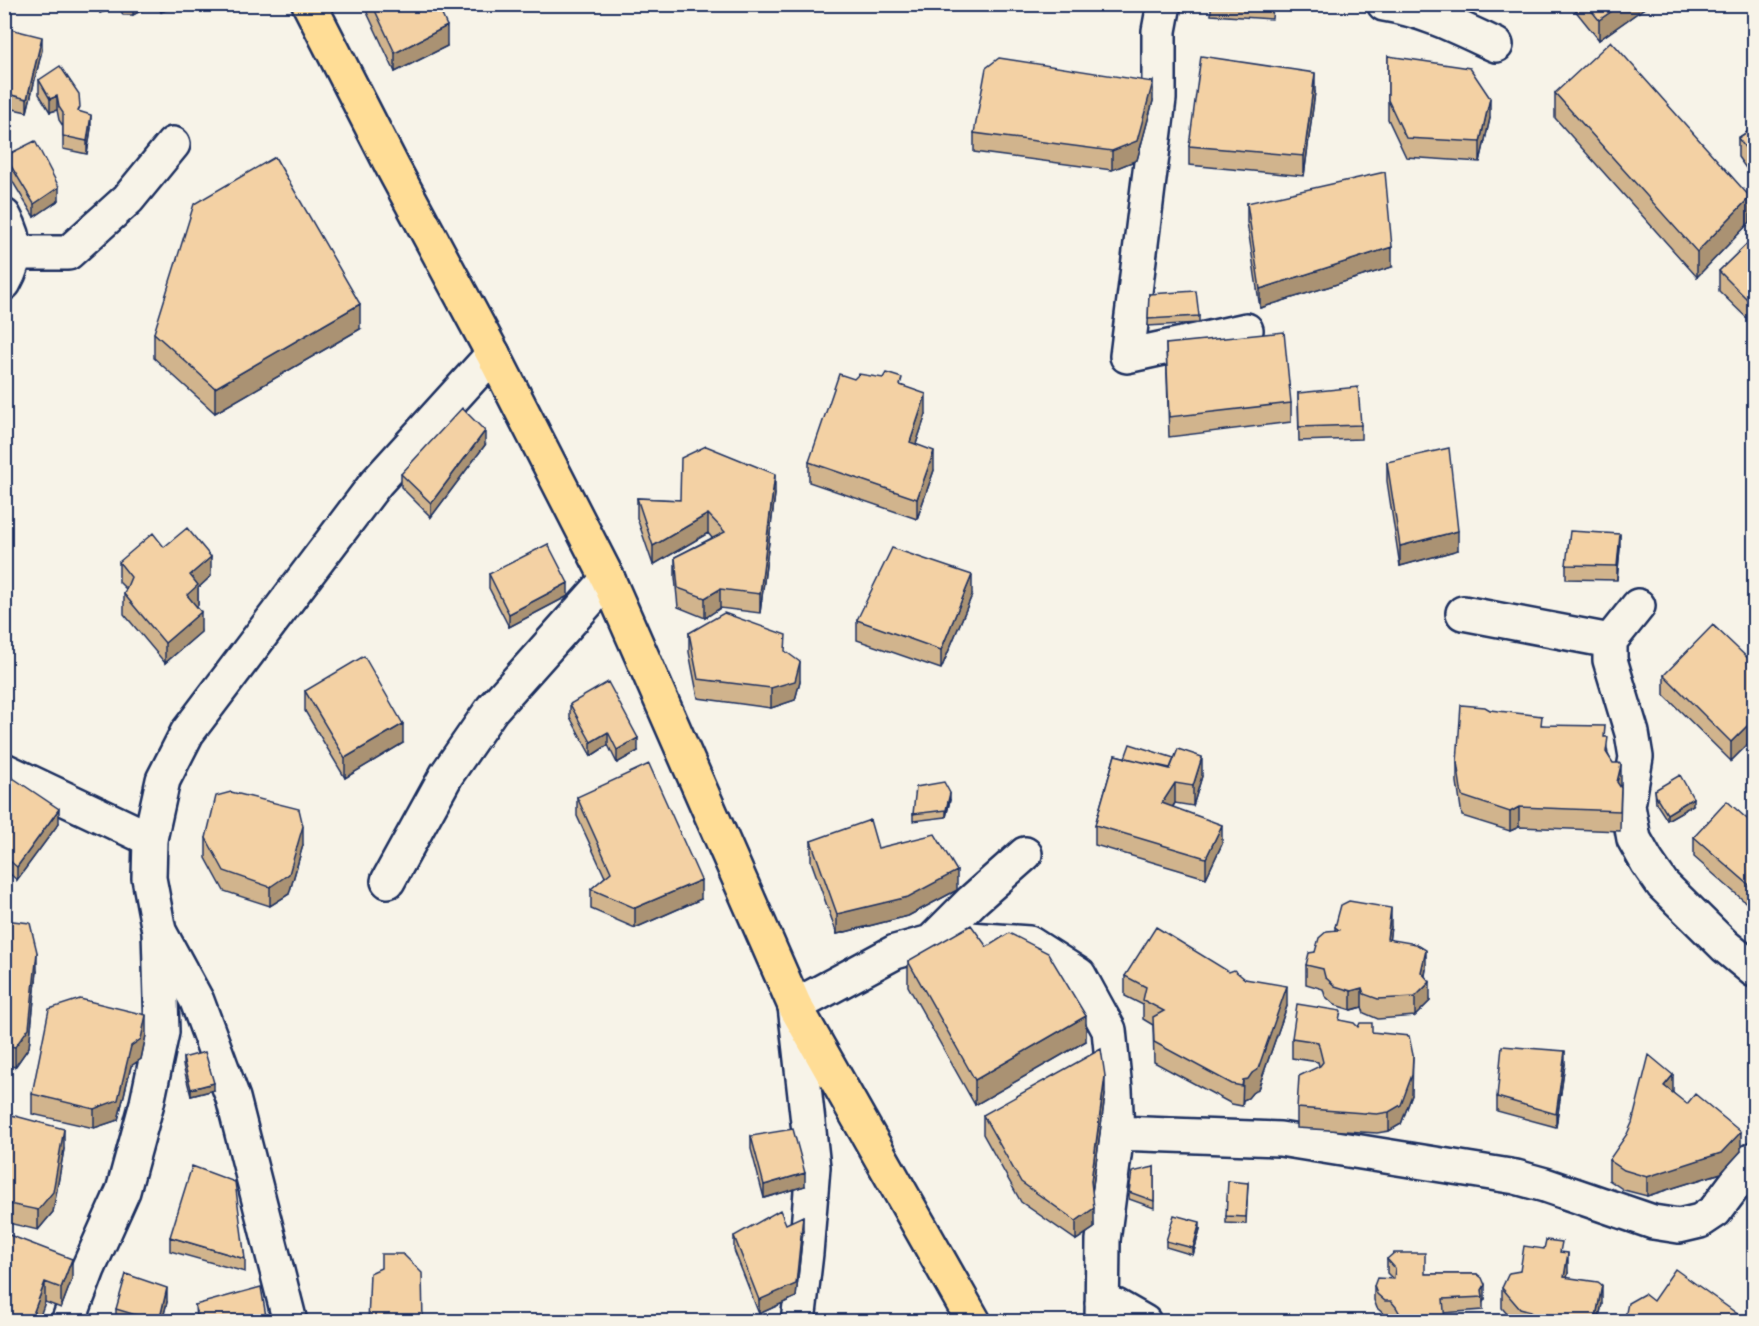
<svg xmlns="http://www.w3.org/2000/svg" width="1759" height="1326" font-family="'Patrick Hand',sans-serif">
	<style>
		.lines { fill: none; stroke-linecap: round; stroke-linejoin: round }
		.minor-casing { stroke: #1b2f5e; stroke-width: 38 }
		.tertiary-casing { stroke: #1b2f5e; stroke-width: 38 }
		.trunk-casing { stroke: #1b2f5e; stroke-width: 38 }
		.minor { stroke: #f7f3e8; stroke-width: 33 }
		.tertiary { stroke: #f7f3e8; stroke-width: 33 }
		.trunk { stroke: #ffdd96; stroke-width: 33 }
		.wall { fill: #d1b48d; stroke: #1b2f5e; stroke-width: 1.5 }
		.shaded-wall { fill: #aa9273; stroke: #1b2f5e; stroke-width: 1.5 }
		.building { fill: #f3d1a4; stroke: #1b2f5e; stroke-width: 1.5 }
	</style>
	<rect width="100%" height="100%" fill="#f7f3e8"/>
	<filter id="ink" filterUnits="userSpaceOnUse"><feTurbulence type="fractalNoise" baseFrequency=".0167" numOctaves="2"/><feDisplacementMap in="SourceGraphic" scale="12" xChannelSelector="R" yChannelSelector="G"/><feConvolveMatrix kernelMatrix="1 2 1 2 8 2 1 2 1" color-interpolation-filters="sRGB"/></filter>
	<g filter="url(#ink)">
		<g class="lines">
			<g class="minor-casing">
				<path id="minor" d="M1164,4L1159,31V99L1127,356L1246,330
					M1384,4C1427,11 1457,27 1496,45
					M4,216C18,241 18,258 4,283
					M15,253H68L128,199L173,144
					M1638,606L1610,641V660L1632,733L1636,757L1628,806L1634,839L1647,862L1663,885L1725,946L1754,970
					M1463,613L1610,641
					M4,770L150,839
					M388,881L447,774L492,709L608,579
					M931,942L972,901L1025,854
					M1117,1133L1280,1139L1516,1177L1545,1185L1653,1222L1679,1226L1700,1221L1715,1211L1754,1159
					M1102,1303L1116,1306L1144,1322
					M68,1322L88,1269L123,1191L147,1103L162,1032L159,931
					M798,1322L806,1253L813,1167L795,1006L895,952L931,942L955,938L1029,943L1079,975L1109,1030L1115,1090L1117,1133L1103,1240L1102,1322"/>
			</g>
			<g class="tertiary-casing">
				<path id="tertiary" d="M290,1322L233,1098L197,1001L159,931L149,878L150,839L163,780L187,733L376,483L493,354"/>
			</g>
			<g class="trunk-casing">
				<path id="trunk" d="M309,4L393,168L493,354L608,579L795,1006L974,1322"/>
			</g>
			<use href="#minor" class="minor"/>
			<use href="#tertiary" class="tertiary"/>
			<use href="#trunk" class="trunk"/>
		</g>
		<path class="wall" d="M97,4H153L133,15H123L119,6L100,13Z
			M156,4H181L161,12Z
			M363,4H437L447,46L395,72Z
			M1211,4H1273L1272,19L1211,15Z
			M1570,4H1650L1599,40Z
			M4,47L42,50L27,112L4,107Z
			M1388,56L1490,118L1480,162L1406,157L1388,119Z
			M39,80L80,112L91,128L87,154L63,149V126L59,120L57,110L50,112L39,94Z
			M1315,92L1304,176L1189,165V146Z
			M1555,93L1750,222L1697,277L1555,118Z
			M1153,101L1137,160L1112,170L974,152V133Z
			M1755,127V181L1738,157V138Z
			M4,129L11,138L7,155L59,200L34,217L5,169Z
			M1247,203L1392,267L1260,308L1247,222Z
			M1755,236V326L1719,291V271Z
			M1149,294L1199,316V323L1148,326Z
			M360,329L215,413L154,358V333Z
			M1166,344L1291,403V422L1169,437Z
			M854,379L902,386L926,414L916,444L934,470L917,519L809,482V462Z
			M1298,393L1361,425V439L1299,441Z
			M485,445L431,517L401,487V474Z
			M1387,462L1458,550L1400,566L1387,481Z
			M775,494L760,613L720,608L705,618L678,607L675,577V557L712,538L708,533L653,565L637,518V498L680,500Z
			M164,547L211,576L198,588V605L196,607L201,632L165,663L124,614V594L126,589L119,582V562Z
			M1620,548L1617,580L1566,579V565Z
			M489,574L568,596L509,627L489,588Z
			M972,595L941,669L857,640V620Z
			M689,633L800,681L795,700L771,708L698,698L689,652Z
			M1755,665V737L1731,761L1664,695V675Z
			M305,691L403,743L345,778L305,711Z
			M570,704L638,751L617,763L608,745L591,756L570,717Z
			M1490,710L1542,725L1605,737L1608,754L1621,785L1620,831L1519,827L1510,831L1462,816L1457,782V762Z
			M1115,755L1202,776L1193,806L1175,803L1173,807L1222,844L1206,878L1095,845V825Z
			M4,782L59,823L17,880L4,869Z
			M1655,790L1693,805L1667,820L1656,803Z
			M577,797L701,899L635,928L591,909V889L605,877L577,816Z
			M950,800L946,817L913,821V814Z
			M1755,826V922L1751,919V907L1694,857V837Z
			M206,838L303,845L289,894L270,906L224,891L206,858Z
			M811,841L878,848L957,890L908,916L837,934L811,861Z
			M4,920L37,971L29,1047L15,1067L4,1064Z
			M1335,927H1391L1389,940L1426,969L1425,976L1430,1001L1415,1016L1378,1019L1364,1013L1362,1007L1351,1010L1335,1005L1325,996L1323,989L1306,984V965L1315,952L1335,930Z
			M987,947L1086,1041L975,1105L908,986V961Z
			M1229,972L1245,979L1287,1006L1258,1089L1252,1093L1248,1098L1243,1100L1242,1106L1232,1104L1154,1062L1153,1025L1143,1019V1005L1125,996V976Z
			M1341,1021L1372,1032L1412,1095L1401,1124L1389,1131L1377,1133L1297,1128V1108L1319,1066L1318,1062L1292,1058V1038Z
			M146,1035L141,1059L131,1066L118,1120L94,1128L32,1114V1094Z
			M183,1058L214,1090L191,1096L183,1065Z
			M1565,1064L1556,1127L1497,1111V1097Z
			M1673,1093L1741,1151L1721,1173L1647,1196L1624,1190L1609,1180V1160Z
			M1105,1095L1092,1193L1094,1228L1076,1240L1021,1202L983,1134V1115Z
			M4,1113L64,1149L53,1212L38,1230L4,1222Z
			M751,1136L805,1186L764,1198L751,1149Z
			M1154,1167V1208L1129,1199V1192Z
			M1248,1183L1246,1224L1226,1223V1216Z
			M786,1224L803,1230L796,1297L759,1314L734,1250V1236Z
			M1200,1229L1193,1255L1166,1247V1241Z
			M4,1233L72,1279L61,1308L45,1302Z
			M170,1237L245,1259V1272L170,1251Z
			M1562,1253L1568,1273L1567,1277L1602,1304L1598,1322H1514L1502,1308V1288L1520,1271Z
			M1387,1259L1425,1274H1477L1485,1299L1483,1302V1310L1444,1313L1445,1322H1397L1391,1315H1385L1377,1308L1374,1300V1286L1393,1279L1387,1273Z
			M167,1302L162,1322H116V1309Z
			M195,1305L267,1322H196Z"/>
		<path class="shaded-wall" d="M100,4H119V6L100,13Z
			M133,4H153L133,15Z
			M161,4H181L161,12Z
			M1622,4H1650L1599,40V20Z
			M447,26V46L395,72V53Z
			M42,37V50L27,112V99Z
			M1315,73V92L1304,176V156Z
			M1153,82V101L1137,160L1112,170V151Z
			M57,96V110L50,112V99Z
			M1490,98V118L1480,162V142Z
			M91,115V128L87,154V141Z
			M11,131V138L6,157L5,153Z
			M59,187V200L34,217V204Z
			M1750,197V222L1697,277V252Z
			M1392,247V267L1260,308V289Z
			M360,304V329L215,413V388Z
			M926,394V414L910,462V442Z
			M485,431V445L431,517V503Z
			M934,451V470L917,519V499Z
			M775,474V494L760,613V594Z
			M708,514V533L653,565V546Z
			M1458,531V550L1400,566V546Z
			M1620,534V548L1617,580V566Z
			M211,557V576L198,588V605L187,615V595L190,575Z
			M972,575V595L941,669V650Z
			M568,583V596L509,627V614Z
			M720,589V608L705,618V598Z
			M201,612V632L165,663V643Z
			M800,662V681L795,700L771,708V688Z
			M1755,718V737L1731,761V742Z
			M403,724V743L345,778V758Z
			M608,732V745L591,756V742Z
			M638,738V751L617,763V750Z
			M1202,757V776L1193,806V786Z
			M1621,765V785L1617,802V782Z
			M1175,783V803L1162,823V803Z
			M950,793V800L946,817V810Z
			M1693,798V805L1667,820V814Z
			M1519,807V827L1510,831V812Z
			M59,809V823L17,880V867Z
			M1222,825V844L1206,878V858Z
			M303,826V845L289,894L270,906V887Z
			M957,871V890L908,916L837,934V914Z
			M701,880V899L635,928V908Z
			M1391,908V927L1387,959V939Z
			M1426,950V969L1422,990L1430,982V1001L1415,1016V997Z
			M37,952V971L29,1047L15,1067V1047Z
			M1287,986V1006L1258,1089L1252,1093L1248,1098L1243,1100L1242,1106L1243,1080L1252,1073Z
			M1362,988V1007L1351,1010V991Z
			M146,1015V1035L141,1059L131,1066L118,1120L94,1128V1109L131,1046Z
			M1086,1016V1041L975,1105V1080Z
			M1565,1051V1064L1556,1127V1114Z
			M1413,1055L1412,1095L1401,1124L1389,1131V1112Z
			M1673,1075V1094L1664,1086Z
			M1105,1076V1095L1091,1200V1181Z
			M214,1083V1090L191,1096V1089Z
			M64,1129V1149L53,1212L38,1230V1210Z
			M1741,1132V1151L1721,1173L1647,1196V1177Z
			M805,1173V1186L764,1198V1185Z
			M1094,1208V1228L1076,1240V1221Z
			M803,1216V1230L796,1297L759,1314V1300Z
			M1200,1222V1229L1193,1255V1248Z
			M1568,1253V1273L1564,1296V1277Z
			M72,1259V1279L61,1308V1288Z
			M45,1282V1302L38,1322H30Z
			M1485,1285V1299L1483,1302L1482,1290Z
			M1602,1285V1304L1598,1322H1595Z
			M167,1288V1302L162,1322H159Z"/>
		<path class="building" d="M372,4H437L447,26L395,53Z
			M1586,4H1622L1599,20Z
			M10,29L42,37L27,99L4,93V47Z
			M1611,41L1750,197L1697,252L1555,93Z
			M1201,56L1315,73L1304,156L1189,146Z
			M1388,56L1470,68L1490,98L1480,142L1406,138L1388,100Z
			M999,58L1153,82L1137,141L1112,151L974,133L986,68Z
			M60,66L79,94L80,107L78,111L91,115L87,141L63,136V113L59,107L57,96L50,99L39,80Z
			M1755,127V161L1738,138Z
			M4,129L11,131L5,153H4Z
			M35,141L59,187L34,204L5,156Z
			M275,157L360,304L215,388L154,333L194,204Z
			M1385,172L1392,247L1260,289L1247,203Z
			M1755,236V307L1719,271Z
			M1196,291L1199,316L1148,319L1149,294Z
			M1284,332L1291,403L1169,417L1166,344Z
			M886,373L902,378L900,385L926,394L910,442L934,451L917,499L809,462L839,374L854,379L859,374L883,378Z
			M1358,387L1361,425L1299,427L1298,393Z
			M462,408L485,431L431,503L401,474Z
			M706,446L775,474L760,594L720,589L705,598L678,588L675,557L725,532L708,514L653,546L637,498L680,500L681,458Z
			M1449,448L1458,531L1400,546L1387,462Z
			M187,528L211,557L190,575L198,585L187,595L201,612L165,643L124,594L131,577L119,562L153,533L164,547Z
			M1570,531L1620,534L1617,566L1566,565Z
			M548,544L568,583L509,614L489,574Z
			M892,548L972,575L941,650L857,620Z
			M724,613L786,635L785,651L800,662L795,681L771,688L698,679L689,633Z
			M1713,625L1755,665V718L1731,742L1664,675Z
			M364,656L403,724L345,758L305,691Z
			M608,682L638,738L617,750L608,732L591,742L570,704Z
			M1461,705L1485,707L1490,710L1542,716L1541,725L1605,726L1604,737H1608L1606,752L1613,763H1619L1621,765L1617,782L1621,788L1620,811L1519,807L1510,812L1462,796L1457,762Z
			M1130,744L1174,758L1170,768L1125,758Z
			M1178,749L1202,757L1193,786L1175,783L1162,803L1222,825L1206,858L1095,825L1115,755L1170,769Z
			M649,764L701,880L635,908L591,889L611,872L577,797Z
			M1680,775L1693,798L1667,814L1656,796L1655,790Z
			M10,776L59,809L17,867L4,856V782Z
			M944,782L950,793L946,810L913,814L916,787Z
			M231,792L299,809L303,826L289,874L270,887L224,871L206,838L216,796Z
			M1727,801L1755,826V890L1694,837Z
			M870,820L878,848L935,834L957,871L908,897L837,914L811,841Z
			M1349,901L1391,908L1387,939L1416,944L1426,950L1421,972L1430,982L1415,997L1378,999L1364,994L1362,988L1351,991L1335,986L1325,977L1323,969L1306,965L1309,953L1315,952L1319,938L1327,931L1339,930L1335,927L1341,905Z
			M4,920L30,923L37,952L29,1028L15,1047L4,1045Z
			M971,925L987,947L1009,933L1048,953L1086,1016L975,1080L908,961Z
			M1156,927L1229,972L1234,970L1245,979L1287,986L1258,1069L1252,1073L1248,1079L1243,1080L1242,1086L1232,1084L1154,1042L1153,1017L1164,1011L1143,1000L1146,987L1125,976Z
			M80,999L146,1015L141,1039L131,1046L118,1100L94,1109L32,1094L49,1009Z
			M1297,1004L1341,1011L1339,1020L1354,1023L1358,1027L1360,1023H1372V1032L1409,1036L1413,1055L1412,1075L1401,1105L1389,1112L1377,1114L1297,1108L1299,1076L1320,1066L1323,1062L1318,1042L1292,1038Z
			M1502,1046L1565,1051L1556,1114L1497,1097Z
			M1101,1049L1105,1076L1091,1181L1094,1208L1076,1221L1021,1182L983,1115Z
			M205,1052L214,1083L191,1089L183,1058Z
			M1649,1055L1673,1075L1664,1086L1687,1104L1695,1094L1741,1132L1721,1153L1647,1177L1624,1170L1609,1160L1627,1134L1632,1123Z
			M4,1113L64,1129L53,1192L38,1210L4,1203Z
			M793,1129L805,1173L764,1185L751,1136Z
			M192,1166L235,1182L245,1259L170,1237Z
			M1154,1167V1201L1129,1192L1132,1172Z
			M1228,1181L1248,1183L1246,1217L1226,1216Z
			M780,1210L786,1224L803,1216L796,1284L759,1300L734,1236Z
			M1174,1215L1200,1222L1193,1248L1166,1241Z
			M4,1233L72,1259L61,1288L45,1282L30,1322H4Z
			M1546,1240L1562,1242L1560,1252L1568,1253L1564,1277L1598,1282L1602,1285L1595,1322H1530L1531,1312L1520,1309L1502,1288L1509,1273L1520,1271L1524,1246L1544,1249Z
			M1394,1253H1425V1274H1477L1482,1278L1485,1285L1482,1290L1483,1297L1443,1299L1445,1322L1404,1321L1396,1307L1391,1301H1385L1377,1294L1374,1286L1377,1278L1394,1279L1395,1268L1387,1259Z
			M381,1254H403L422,1273L423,1322H368L370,1273L381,1268Z
			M1675,1269L1743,1318L1741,1322H1624L1628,1303L1644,1294L1653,1301Z
			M126,1274L167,1288L159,1322L116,1309Z
			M261,1287L267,1322H200L195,1305Z"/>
	</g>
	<rect width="1759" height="1326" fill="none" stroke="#f7f3e8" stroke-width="24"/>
	<rect x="12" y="12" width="1735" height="1302" fill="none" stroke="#1b2f5e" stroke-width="2" filter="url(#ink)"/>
</svg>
